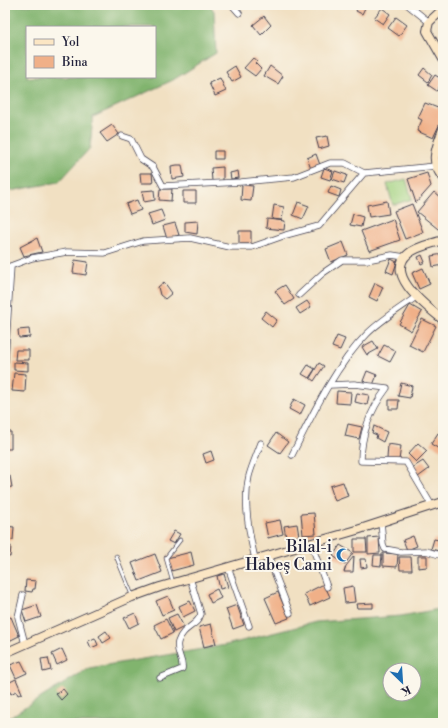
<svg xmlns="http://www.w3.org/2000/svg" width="448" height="728" font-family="'Libre Bodoni',serif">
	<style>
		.green { fill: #a2d280; stroke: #627a5e }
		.forest { fill: #81b46e; stroke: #526b54; fill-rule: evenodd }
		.building { fill: #f0b088 }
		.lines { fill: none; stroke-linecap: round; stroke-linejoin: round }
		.lane-casing { stroke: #413e4f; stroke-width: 4.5 }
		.street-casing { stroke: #413e4f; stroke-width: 7 }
		.secondary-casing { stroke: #413e4f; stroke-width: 10 }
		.lane { stroke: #fff; stroke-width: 3 }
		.street { stroke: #fff; stroke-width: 5.5 }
		.secondary { stroke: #fbe6c4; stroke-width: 8 }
		.labels { text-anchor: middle; stroke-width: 4; stroke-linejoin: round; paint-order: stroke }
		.poi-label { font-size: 16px; fill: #22223b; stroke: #fbf7ec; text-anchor: end }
	</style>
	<rect width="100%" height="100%" fill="#fbf7ec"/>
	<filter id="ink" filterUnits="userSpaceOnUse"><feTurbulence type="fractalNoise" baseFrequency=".025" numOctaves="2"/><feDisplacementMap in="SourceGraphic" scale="8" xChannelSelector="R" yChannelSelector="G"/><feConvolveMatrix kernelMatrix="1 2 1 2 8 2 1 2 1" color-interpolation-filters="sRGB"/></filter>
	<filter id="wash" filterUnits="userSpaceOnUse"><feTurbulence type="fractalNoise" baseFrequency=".012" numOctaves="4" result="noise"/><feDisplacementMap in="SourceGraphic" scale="16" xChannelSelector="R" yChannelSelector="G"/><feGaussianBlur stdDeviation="0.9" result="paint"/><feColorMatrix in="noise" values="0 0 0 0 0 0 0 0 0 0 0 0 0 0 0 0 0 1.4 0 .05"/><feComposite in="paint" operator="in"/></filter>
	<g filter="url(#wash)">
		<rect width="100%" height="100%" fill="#f1e0c2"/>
		<path class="green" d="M406,179L412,199L393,205L387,184Z"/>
		<path class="forest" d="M5,5H210L214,11L216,53L173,80L93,117L90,148L59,182L5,192ZM27,27H155V77H27Z
			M439,609L443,619V723H5V720L89,668L226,645L316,622L401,616ZM390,670H414V694H390Z"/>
		<g id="blocks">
			<path class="building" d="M359,5L366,6L362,14L356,11Z
				M382,8L390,14L383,24L374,18Z
				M264,16L271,25L261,35L253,25Z
				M396,17L407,25L399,36L388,28Z
				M253,58L257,61L255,63L261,69L255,76L244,68Z
				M235,66L241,77L232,82L226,72Z
				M270,66L283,76L278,84L264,76Z
				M424,68L432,75L428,82L419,75Z
				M435,75L443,80L437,91L428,85Z
				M220,78L226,91L215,96L209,83Z
				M425,103L443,110V117L433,138L417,131L422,120L418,118Z
				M112,125L119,134L107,142L100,133Z
				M327,136L329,146L319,149L316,138Z
				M214,151H223V159H214Z
				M316,154L320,165L311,169L307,158Z
				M177,165H182L184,177L172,179L171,166Z
				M223,167V181H212L211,168Z
				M324,168L333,171L330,180L321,177Z
				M238,171L239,178L231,179L230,173Z
				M335,171L347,175L344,183L332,179Z
				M140,173H152L153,183H141Z
				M427,173L431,186L416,203L408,179Z
				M242,185L253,186L251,201L241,200Z
				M331,186L341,190L339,197L328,193Z
				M160,189H172L171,201L159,200Z
				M154,190L155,200L144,202L142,191Z
				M183,191H196V203H183Z
				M434,192L443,200V233L417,212Z
				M137,200L141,210L130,214L126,204Z
				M387,201L389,214L369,217L367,205Z
				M298,202L309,206L303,219L293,215Z
				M412,204L423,232L405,239L394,211Z
				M274,205L284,207L282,220L272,219Z
				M161,210L165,220L152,225L148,214Z
				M353,214L363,217L361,227L350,225Z
				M267,219L285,221L284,230L266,228Z
				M393,219L400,240L369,251L361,231Z
				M198,221L197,234L185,232V222Z
				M175,223L179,235L167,239L163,226Z
				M239,231H251V244H239Z
				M37,238L42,252L24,256L20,247Z
				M343,242L348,255L331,262L326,249Z
				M443,254V265L433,267L431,256Z
				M422,255L425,262L421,264L418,257Z
				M391,259L397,262L393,274L386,271Z
				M75,260L88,262L86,275L73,273Z
				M423,268L430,284L419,289L412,273Z
				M164,282L172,293L165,299L160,295L158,287Z
				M375,283L383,287L377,301L369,297Z
				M285,285L294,299L285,305L275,291Z
				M307,301L311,307L300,314L296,308Z
				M410,305L422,312L411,331L399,324Z
				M266,311L277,320L272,327L261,318Z
				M422,319L436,326L423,352L409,345Z
				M29,329L30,337L19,338L18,330Z
				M337,336L345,339L340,350L332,347Z
				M373,341L378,349L367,355L362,347Z
				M384,345L396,351L390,362L378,356Z
				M16,350H29V360H15Z
				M14,362L28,363V371L14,370Z
				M319,363L324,366L314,381L310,378Z
				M308,365L315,369L309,378L302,374Z
				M367,371L377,375L373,385L363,381Z
				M14,373L26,374L25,392L12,391Z
				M401,383L412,386L410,398L398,396Z
				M337,391L351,392L350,404L336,403Z
				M357,393L369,395L367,405L355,402Z
				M294,399L305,405L300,415L289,409Z
				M389,400H399L398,409H389Z
				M348,424L362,427L359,439L345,436Z
				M374,426L387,432L383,442L376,438L377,435L372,433Z
				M5,432H11V449H5Z
				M276,433L288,442L280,453L268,445Z
				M438,433L443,436V446L441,450L431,444Z
				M418,443L427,451L416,462L408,454Z
				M388,444L401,446L399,460L387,459Z
				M211,451L214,460L206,463L203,454Z
				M423,461L429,469L418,477L412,468Z
				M10,476L12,487L5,488V477Z
				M343,482L348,496L335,501L330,486Z
				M314,513L316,534L303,535L301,514Z
				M280,520L283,534L268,538L265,523Z
				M297,524L299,536L286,538L284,526Z
				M5,526L14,527L13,540L5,539Z
				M174,531L180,534L174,544L168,541Z
				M413,536L417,546L407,550L403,540Z
				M379,537L380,553L368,554V538Z
				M354,539H366L367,552H354Z
				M434,539L443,541V552L431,549Z
				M5,545L11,546L10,557L5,556Z
				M340,545L353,553L345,564L333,556Z
				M191,552L194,565L171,571L167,558Z
				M383,553L398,554L397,567L383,566Z
				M155,554L162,572L139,581L132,563Z
				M374,555H382L381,566L373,565Z
				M354,556L353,572H344L346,566Z
				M418,556H427V567L418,568Z
				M399,557H411L412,570H400Z
				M360,559H366L367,567L361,568Z
				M224,574L228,587L220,589L217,576Z
				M26,580L36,581L35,589H33L32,592L25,591Z
				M324,584L330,597L310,606L304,594Z
				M353,586L355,602L345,603L343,588Z
				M217,589L221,598L211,603L207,594Z
				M278,592L289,618L276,623L265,598Z
				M168,596L174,610L162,615L156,601Z
				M190,601L195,611L183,617L179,606Z
				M373,603V608H357L356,604Z
				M37,605L41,617L26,622L22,610Z
				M237,605L244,625L233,629L226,609Z
				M135,613L139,623L129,628L124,618Z
				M177,614L184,627L174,632L168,618Z
				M11,617L19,636L5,643V619Z
				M166,619L173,633L161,639L154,625Z
				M211,624L216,644L204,647L199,627Z
				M106,631L111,638L103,643L99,636Z
				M95,638L98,645L91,648L88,641Z
				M62,649L67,660L57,665L52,654Z
				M48,658L51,670L43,672L41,659Z
				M21,661L27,673L16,678L10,665Z
				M16,679L22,693L18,695L16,691L11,694L6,684Z
				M63,689L67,694L61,700L56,694Z"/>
		</g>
	</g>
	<g filter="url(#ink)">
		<use href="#blocks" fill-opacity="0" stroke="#413e4f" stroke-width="1"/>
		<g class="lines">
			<g class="lane-casing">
				<path id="lane" d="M116,556L132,595
					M173,583L166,558L180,540"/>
			</g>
			<g class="street-casing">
				<path id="street" d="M232,5L239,13
					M408,5L429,22
					M122,136L131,139L141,159L153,167L163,186L241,182L294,177L330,163H345L364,173
					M5,268L32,258L67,252L105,253L143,241L190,238L230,247H252L286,235L319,226L364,173L436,166
					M299,295L323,273L342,260H367L392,255L405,257
					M5,361L11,266
					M330,385L354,384L387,388C371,409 361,435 361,461L406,462L432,506
					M292,455C312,415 335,366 367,334C381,320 399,309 416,297
					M381,522L383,544L385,549L401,552L426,551L443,556
					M311,543L327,587
					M268,556L290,613
					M255,559C249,533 243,502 249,476C252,465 257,454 261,443
					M228,567L249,626
					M23,595L18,617L25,644
					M160,678L182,669C184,660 175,652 178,642C183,626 197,627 201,614L190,578"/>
			</g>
			<g class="secondary-casing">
				<path id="secondary" d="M443,9L429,22L427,31L443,59
					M443,129C437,146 428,162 443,177
					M443,240C432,244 417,246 408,254C383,275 429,308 443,320
					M5,653L132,597L160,587L357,530L443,502"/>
			</g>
			<use href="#lane" class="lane"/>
			<use href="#street" class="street"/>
			<use href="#secondary" class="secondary"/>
		</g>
	</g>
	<defs>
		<g id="mosque-bare" transform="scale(1.08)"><path d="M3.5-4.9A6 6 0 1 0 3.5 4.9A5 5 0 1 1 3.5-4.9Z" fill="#1f6fb2" stroke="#fbf7ec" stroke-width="2.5" paint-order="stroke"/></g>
	</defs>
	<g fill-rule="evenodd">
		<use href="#mosque-bare" x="343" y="555"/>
	</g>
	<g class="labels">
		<g class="poi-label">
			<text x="332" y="552">Bilal-i<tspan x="332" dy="18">Habeş Cami</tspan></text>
		</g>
	</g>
	<rect width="448" height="728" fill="none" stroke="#fbf7ec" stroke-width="20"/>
	<rect x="26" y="26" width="130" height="52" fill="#fbf7ec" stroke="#a4a2a5"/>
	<rect x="34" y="39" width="20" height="6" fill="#fbe6c4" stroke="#a4a2a5"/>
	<text x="62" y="46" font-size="12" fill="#22223b">Yol</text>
	<rect x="34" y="56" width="20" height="12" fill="#f0b088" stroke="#a4a2a5"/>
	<text x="62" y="66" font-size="12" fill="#22223b">Bina</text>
	<g transform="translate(402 682) rotate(155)"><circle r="19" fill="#fbf7ec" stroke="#a4a2a5"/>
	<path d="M0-3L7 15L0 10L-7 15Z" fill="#1f6fb2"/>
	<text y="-6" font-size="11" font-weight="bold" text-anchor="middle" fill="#22223b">K</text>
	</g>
</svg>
